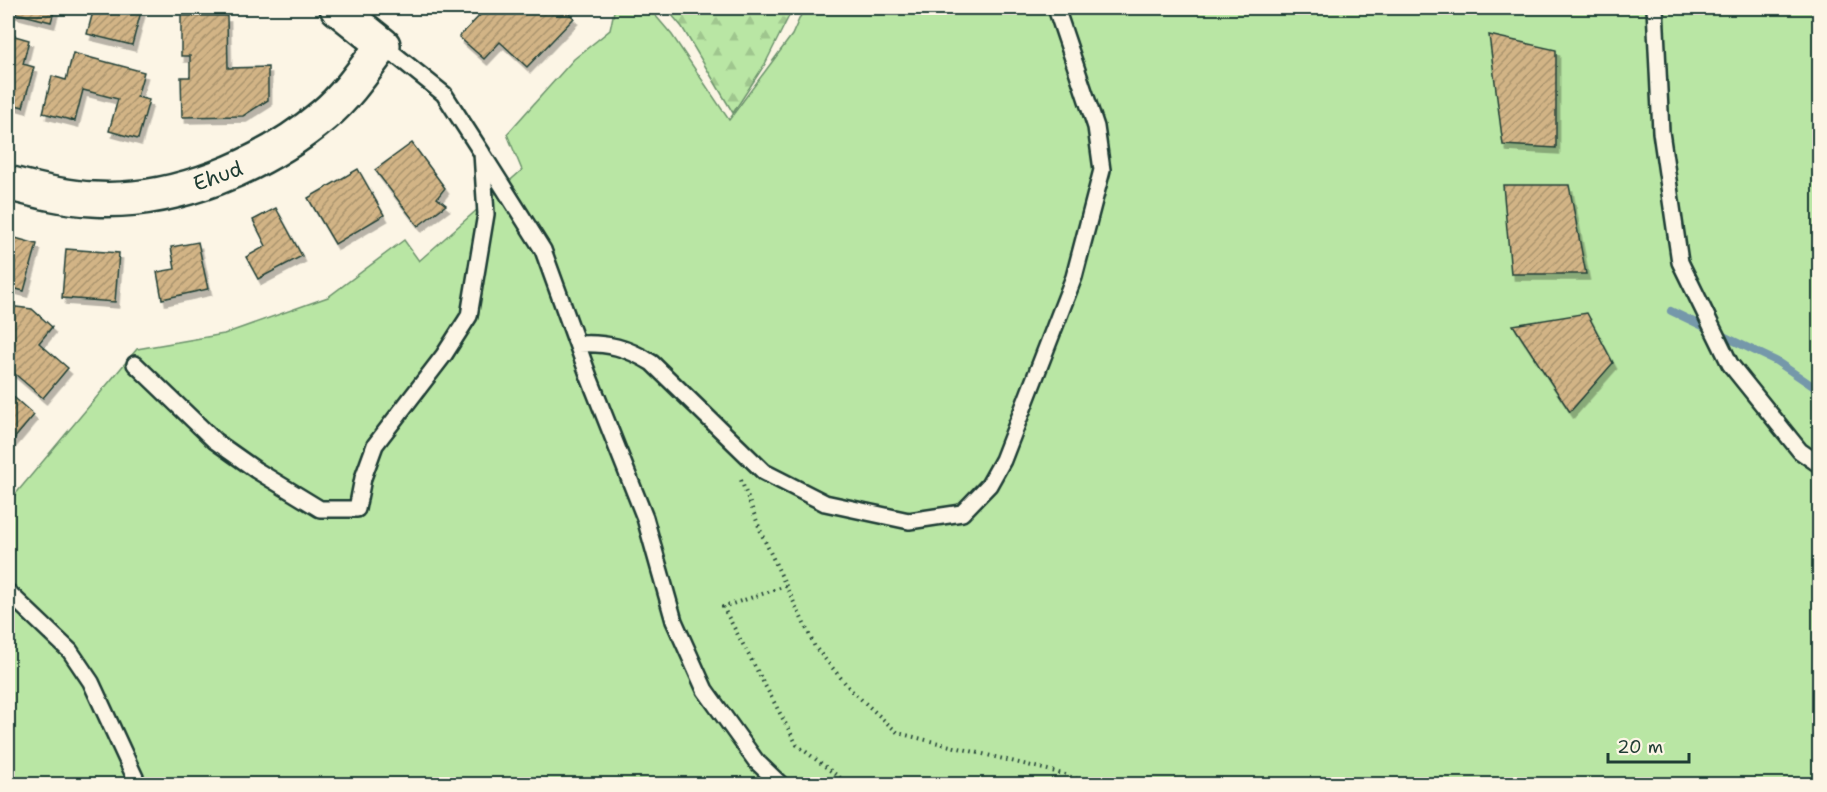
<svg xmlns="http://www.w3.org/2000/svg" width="1827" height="792" font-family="'Shantell Sans',sans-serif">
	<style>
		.grass { fill: #b9e6a4; stroke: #6c926c; stroke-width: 1.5 }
		.forest { fill: url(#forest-firs); stroke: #6c926c; stroke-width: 1.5 }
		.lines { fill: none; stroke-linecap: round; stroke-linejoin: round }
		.stream { stroke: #7598aa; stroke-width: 8 }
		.building { fill: url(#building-hatch); stroke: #1f3d34; stroke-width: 1.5; filter: url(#shadow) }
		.lane-casing { stroke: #1f3d34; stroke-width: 20 }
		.secondary-casing { stroke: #1f3d34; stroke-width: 38 }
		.path { stroke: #1f3d34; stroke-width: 4; stroke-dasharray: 1.5 4.5; stroke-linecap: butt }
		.lane { stroke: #fcf5e5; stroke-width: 15 }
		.secondary { stroke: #fcf5e5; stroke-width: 33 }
		.labels { text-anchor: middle; stroke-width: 5; stroke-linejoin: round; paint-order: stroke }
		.street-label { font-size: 21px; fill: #1f3d34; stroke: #fcf5e5 }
	</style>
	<defs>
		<pattern id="forest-firs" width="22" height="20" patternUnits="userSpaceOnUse" patternTransform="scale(1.5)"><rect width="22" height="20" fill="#b9e6a4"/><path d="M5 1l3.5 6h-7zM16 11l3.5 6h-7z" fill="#9fc68e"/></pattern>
		<pattern id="building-hatch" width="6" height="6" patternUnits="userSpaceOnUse" patternTransform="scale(1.5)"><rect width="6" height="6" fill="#d2b486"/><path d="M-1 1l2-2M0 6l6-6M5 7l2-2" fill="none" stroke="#aa946e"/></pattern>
		<filter id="shadow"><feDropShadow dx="3.5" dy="6" stdDeviation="0" flood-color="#0004"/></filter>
	</defs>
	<rect width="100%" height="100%" fill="#fcf5e5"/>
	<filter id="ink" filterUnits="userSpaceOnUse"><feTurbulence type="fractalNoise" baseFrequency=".0167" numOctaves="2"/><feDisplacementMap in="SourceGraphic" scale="12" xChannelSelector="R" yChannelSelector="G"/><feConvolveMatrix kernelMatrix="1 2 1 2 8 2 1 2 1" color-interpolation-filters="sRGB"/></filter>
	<g filter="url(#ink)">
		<path class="grass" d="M624,8H649L672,35L729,120L792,35L804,8H1819V784H8V503L137,349L224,334L328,297L404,240L419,261L522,170L507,134L574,59L610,30L614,11Z"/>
		<path class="forest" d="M666,8H793L765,64L733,113L682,27Z"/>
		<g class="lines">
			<path class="stream" d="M1671,311L1776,361L1820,391"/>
		</g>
		<path class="building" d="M8,8H55L51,22L8,11Z
			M94,8H142L132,45L87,34Z
			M487,8H563L574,18L527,67L500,42L484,59L459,37Z
			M181,16H227L228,68L268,67V100L243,116L182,117L181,77H190V56H181Z
			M8,34L29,40L23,64L34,67L23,107L8,103Z
			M1489,35L1556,50V148L1503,145Z
			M73,53L144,72L137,97L149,100L138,139L109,131L118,99L83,90L75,121L43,113L52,76L66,80Z
			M412,143L445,188L437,198L446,205L418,226L375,170Z
			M358,169L384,215L335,244L308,198Z
			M1503,185H1569L1586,274H1511Z
			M276,208L302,256L258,279L246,257L266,246L253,220Z
			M8,236L37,244L24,291L8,287Z
			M198,242L208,289L162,299L157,272L175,269L171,247Z
			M66,249L119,253L115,302L62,298Z
			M8,306L32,309L52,327L39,343L68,368L43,398L8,368Z
			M1587,313L1613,363L1570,412L1513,325Z
			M8,392L34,415L8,446Z"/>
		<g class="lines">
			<g class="lane-casing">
				<path id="lane" d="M1655,8L1661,132L1680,262L1730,364L1800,451L1820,465
					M483,155L543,250L589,377L645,518L674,621L705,690L756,761L780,784
					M578,344C607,342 628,348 652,363L764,472L825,503L909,521L962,513L989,485L1003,460L1074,277L1102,170L1096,127L1056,8
					M135,364L215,441L256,470L320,509H357L363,478L375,445L444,355L469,316L486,214L482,153L444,94L383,45
					M8,592L70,651L91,682L138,784"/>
			</g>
			<g class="secondary-casing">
				<path id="secondary" d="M8,183C34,190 65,198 93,199C173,204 264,166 324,115C347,96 365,69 383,45L337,8"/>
			</g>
			<path class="path" d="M741,480L763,537L815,647L851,690L898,733L1056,772L1092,784
				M786,586L723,607L797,745L848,784"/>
			<use href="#lane" class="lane"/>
			<use href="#secondary" class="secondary"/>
		</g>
	</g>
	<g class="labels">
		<g class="street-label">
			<text transform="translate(218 176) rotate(-20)" y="7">Ehud</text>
		</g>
	</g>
	<rect width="1827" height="792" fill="none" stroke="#fcf5e5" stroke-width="30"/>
	<rect x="15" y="15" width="1797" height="762" fill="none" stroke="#1f3d34" stroke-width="2" filter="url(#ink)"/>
	<path d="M1608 753v9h81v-9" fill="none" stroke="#1f3d34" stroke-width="3"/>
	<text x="1617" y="753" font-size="18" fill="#1f3d34" stroke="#fcf5e5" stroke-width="4.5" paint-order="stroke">20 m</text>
</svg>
